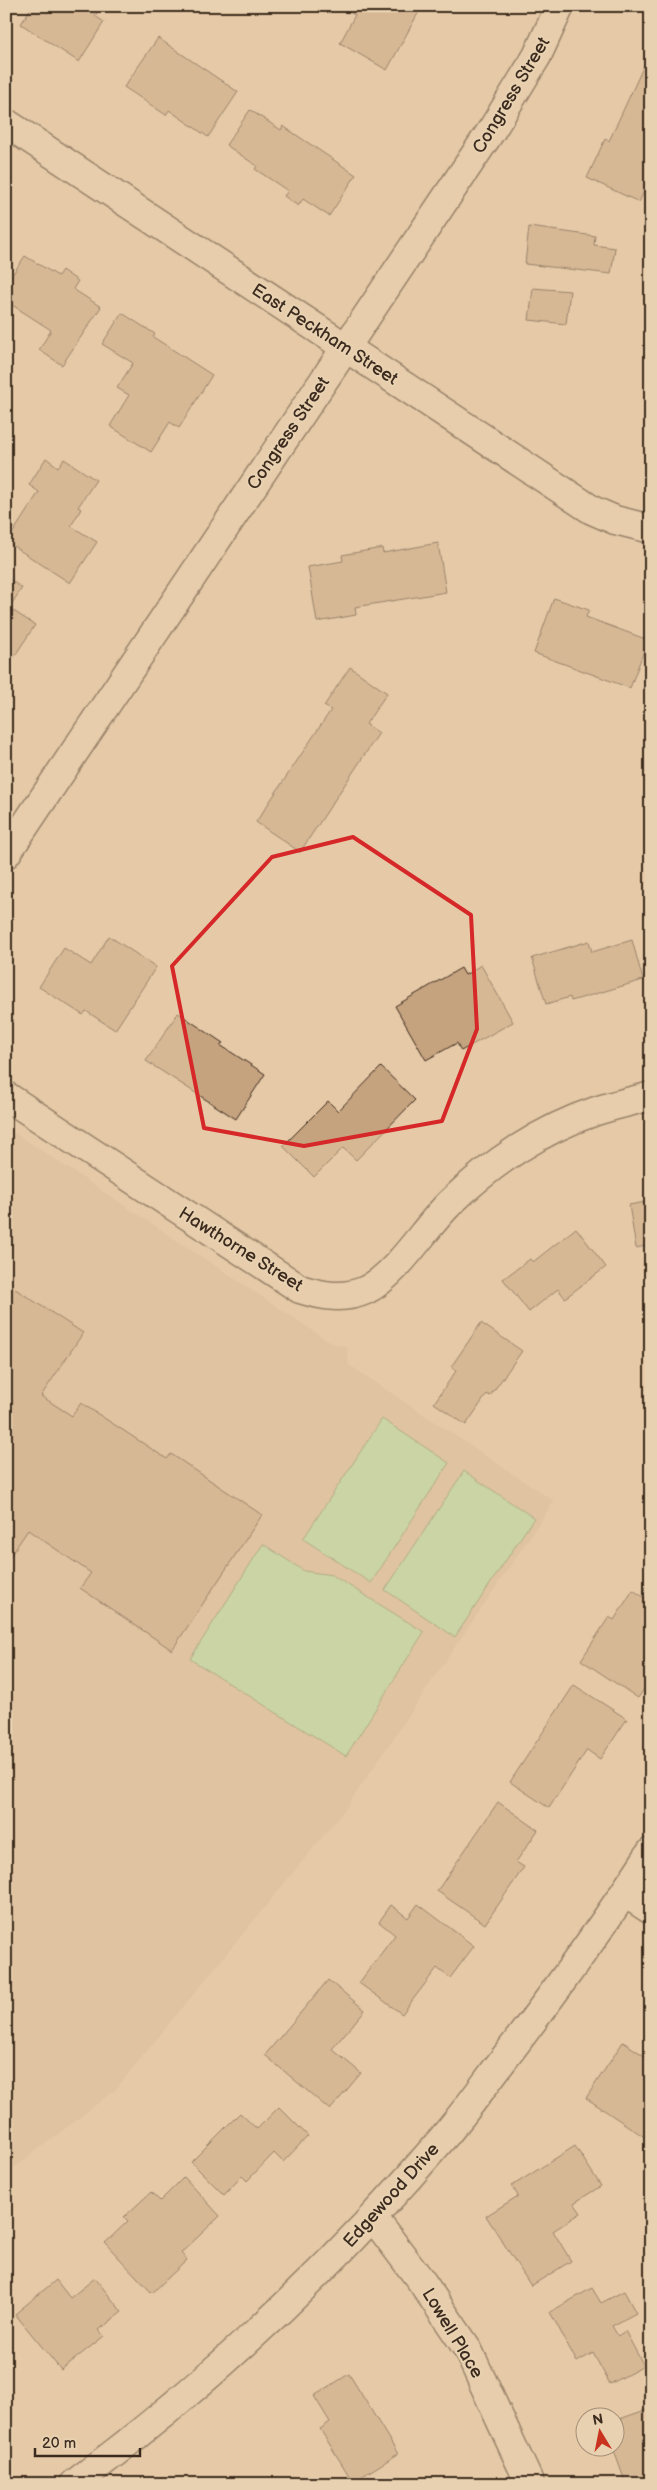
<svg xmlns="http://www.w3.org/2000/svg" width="657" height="2490" font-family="'Balsamiq Sans',sans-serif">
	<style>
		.built { fill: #d9bb98 }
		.green { fill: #a9e0a3; stroke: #728560 }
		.building { fill: #c6a37f; stroke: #3b2a1e }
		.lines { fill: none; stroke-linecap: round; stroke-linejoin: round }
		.street-casing { stroke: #3b2a1e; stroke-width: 31 }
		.secondary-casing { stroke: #3b2a1e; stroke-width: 31 }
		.street { stroke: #e8d1b0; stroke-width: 28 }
		.secondary { stroke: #e8d1b0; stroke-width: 28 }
		.marked { fill: none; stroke: #d62828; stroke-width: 4; stroke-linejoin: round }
		.labels { text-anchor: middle; stroke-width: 4.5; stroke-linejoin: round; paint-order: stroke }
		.street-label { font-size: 18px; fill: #3b2a1e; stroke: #e8d1b0 }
	</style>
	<rect width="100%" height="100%" fill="#e6caa7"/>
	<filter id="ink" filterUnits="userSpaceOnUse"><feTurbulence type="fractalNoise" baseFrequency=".02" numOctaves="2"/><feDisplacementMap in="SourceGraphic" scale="10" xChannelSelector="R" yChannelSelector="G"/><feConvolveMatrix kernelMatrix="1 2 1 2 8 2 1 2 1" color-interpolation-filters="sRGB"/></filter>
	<g filter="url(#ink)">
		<path class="built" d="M6,1127L330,1342L347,1347L349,1365L554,1501L346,1808L115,2090L6,2174Z"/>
		<path class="green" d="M382,1419L449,1463L371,1583L303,1539Z
			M464,1471L534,1518L455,1637L385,1590Z
			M263,1544L304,1571L332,1575L424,1632L346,1756L190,1659Z"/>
		<path class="building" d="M32,6H101L95,16L104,22L79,62L21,24Z
			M355,6H422L387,70L340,43L355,15L351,13Z
			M158,38L238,92L208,137L169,110L166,115L124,87Z
			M646,61L651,63V177L639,202L587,178L605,139L609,141Z
			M250,110L281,130L283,126L356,175L329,216L303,199L298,206L284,196L288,191L255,169L257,166L226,145Z
			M529,227L595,236L594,245L615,248L611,274L525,264Z
			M25,256L58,276L62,270L78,281L73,289L101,307L62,365L39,350L51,330L6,301V284Z
			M533,288L570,291L566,324L529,320Z
			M122,313L155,334L153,337L212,375L179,428L170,422L151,452L110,426L129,395L117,388L133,363L102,344Z
			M46,458L58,467L64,459L96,480L78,507L81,509L71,526L97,542L70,583L7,542L39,492L29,485Z
			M438,543L446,592L355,607L356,615L317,622L308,567L343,561L342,555L382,548L383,553Z
			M6,577L22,588L9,608L35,625L6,669Z
			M554,598L589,610L586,617L648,640L630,688L534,653Z
			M350,667L387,693L366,724L379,733L300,852L256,822L331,710L324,706Z
			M109,936L156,967L115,1030L86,1011L83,1015L39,987L64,948L91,965Z
			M632,940L643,980L571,1001L570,997L546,1004L532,958L589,941L592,952Z
			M481,965L513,1022L461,1051L457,1043L426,1060L395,1006L461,968L465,975Z
			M178,1013L223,1043L220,1045L265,1074L236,1119L146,1061Z
			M381,1067L415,1100L356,1160L343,1148L314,1177L283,1146L328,1101L338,1111Z
			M651,1201V1245L636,1248L629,1205Z
			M576,1228L606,1267L565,1298L558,1289L529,1312L503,1279L530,1259L533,1262Z
			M6,1283L83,1333L41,1396L72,1416L81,1403L167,1459L171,1454L262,1515L172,1650L80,1588L91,1573L28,1530L6,1562Z
			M481,1323L522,1351L490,1396L487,1394L466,1425L434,1403L456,1371L451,1367Z
			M633,1590L651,1602V1679L638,1698L581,1660L609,1617L614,1620Z
			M574,1685L627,1719L600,1759L587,1750L549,1808L510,1782Z
			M498,1802L538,1830L516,1862L524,1867L485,1924L437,1891Z
			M418,1904L474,1946L450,1978L437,1968L402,2014L359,1983L395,1935L379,1922L391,1905L408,1918Z
			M328,1980L365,2010L332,2049L361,2073L330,2110L265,2055Z
			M623,2042L651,2060V2137L649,2140L586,2098Z
			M279,2107L308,2136L283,2162L274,2153L247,2181L242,2176L224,2195L191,2162L240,2113L257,2129Z
			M575,2146L601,2186L574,2203L581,2213L553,2231L571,2261L531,2286L486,2216L518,2196L512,2186Z
			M184,2177L220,2216L181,2253L187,2260L152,2293L105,2243L128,2221L124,2217L151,2192L160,2201Z
			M95,2278L122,2312L99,2330L104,2336L61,2370L15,2314L56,2280L70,2298Z
			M592,2288L601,2303L624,2291L636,2313L612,2326L618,2336L625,2331L644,2366L610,2384L593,2353L577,2362L550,2312Z
			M349,2374L398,2454L353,2482L320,2429L330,2422L314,2396Z
			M6,2401L13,2411L6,2415Z
			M651,2408V2484H626L613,2448L618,2446L614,2436V2421Z"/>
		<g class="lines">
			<g class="street-casing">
				<path id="street" d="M345,347L592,510L615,520L651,529
					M6,1096L300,1289C322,1296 344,1300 366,1290C397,1275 425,1227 450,1203C491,1163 542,1129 596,1111C614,1105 633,1101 651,1096
					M625,1893L651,1910
					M373,2217L422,2282L467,2348L530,2484
					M74,2484C208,2384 334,2266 442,2139C463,2115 481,2089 500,2064C553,1995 604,1925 651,1852"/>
			</g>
			<g class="secondary-casing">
				<path id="secondary" d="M6,123L345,347
					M6,854L493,128L537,56L560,6"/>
			</g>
			<use href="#street" class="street"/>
			<use href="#secondary" class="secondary"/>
		</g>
	</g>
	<path d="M0 0H657V2490H0ZM353,837L471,915L477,1029L442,1121L304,1146L204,1128L172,966L272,857Z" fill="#e6caa7" fill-opacity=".55" fill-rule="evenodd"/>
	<path class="marked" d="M353,837L471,915L477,1029L442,1121L304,1146L204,1128L172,966L272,857Z"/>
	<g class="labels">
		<g class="street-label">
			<text transform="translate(511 95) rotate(-59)" y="6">Congress Street</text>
			<text transform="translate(325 334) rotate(33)" y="6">East Peckham Street</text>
			<text transform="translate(288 433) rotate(-56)" y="6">Congress Street</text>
			<text transform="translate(241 1249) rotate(32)" y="6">Hawthorne Street</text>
			<text transform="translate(391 2195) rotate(-48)" y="6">Edgewood Drive</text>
			<text transform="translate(453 2333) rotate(59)" y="6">Lowell Place</text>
		</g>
	</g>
	<rect width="657" height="2490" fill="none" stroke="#e8d1b0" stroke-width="25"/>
	<rect x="12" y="12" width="632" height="2465" fill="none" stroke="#3b2a1e" stroke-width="2" filter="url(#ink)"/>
	<g transform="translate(600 2432) rotate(350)"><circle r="24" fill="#e8d1b0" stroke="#a38e76"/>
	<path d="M0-4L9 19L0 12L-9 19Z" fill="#c8321e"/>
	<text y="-8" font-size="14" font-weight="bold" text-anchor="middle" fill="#3b2a1e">N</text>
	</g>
	<path d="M35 2448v8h105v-8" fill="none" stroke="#3b2a1e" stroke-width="2.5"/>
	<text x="42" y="2448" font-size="15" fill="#3b2a1e" stroke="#e8d1b0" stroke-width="4" paint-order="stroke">20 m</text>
</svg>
